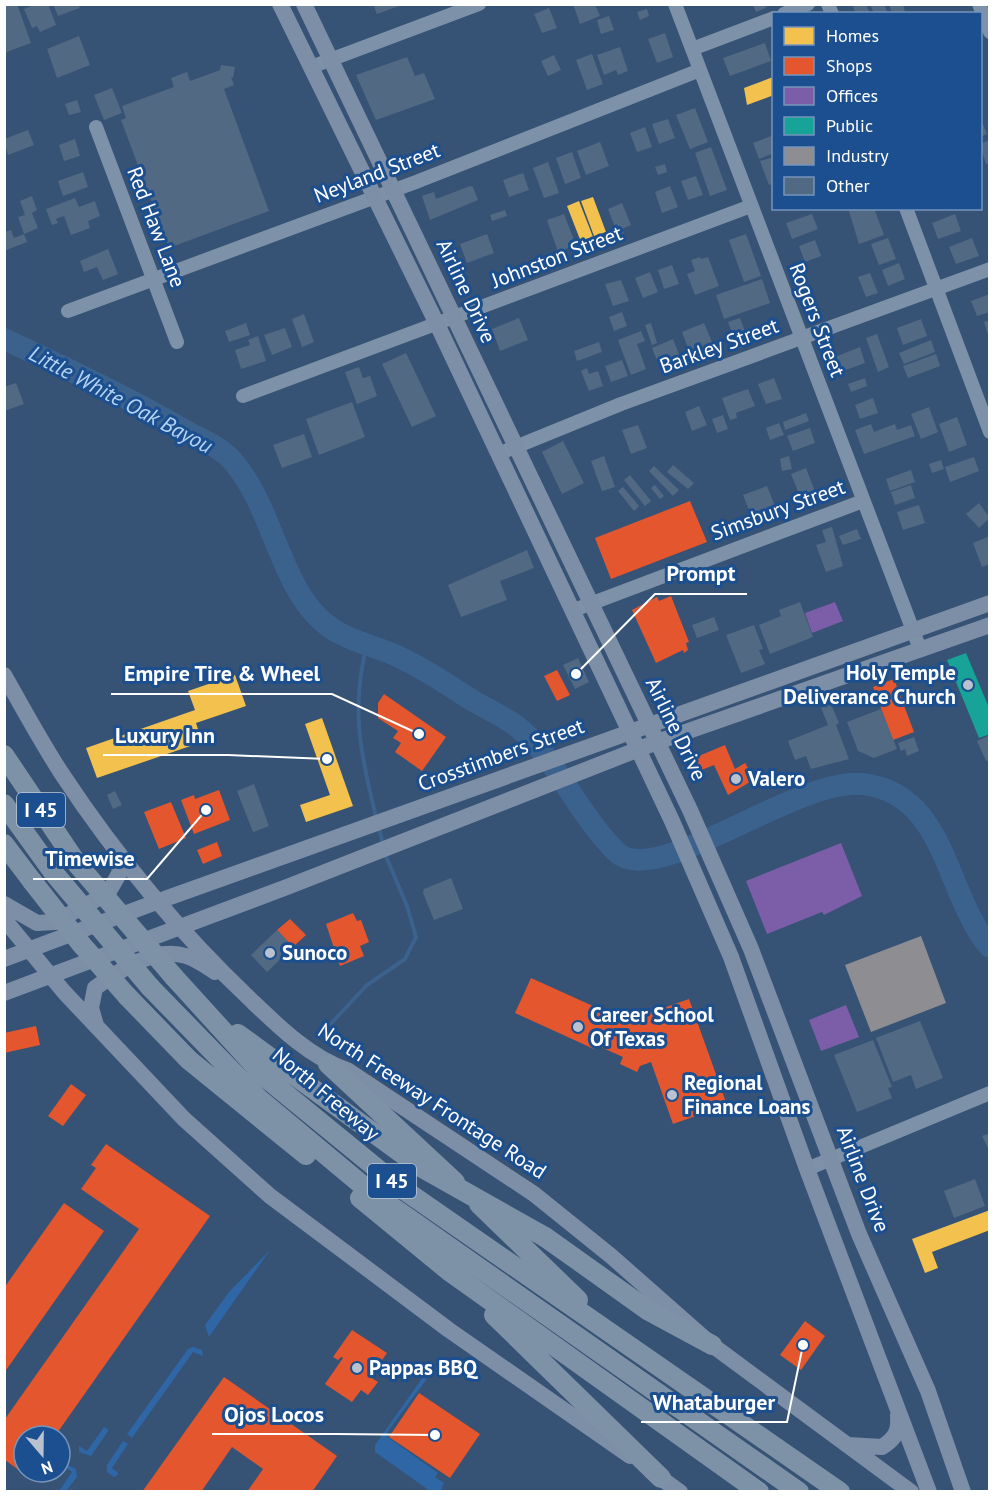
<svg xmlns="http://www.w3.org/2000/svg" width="994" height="1496" font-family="'PT Sans',sans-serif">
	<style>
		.green { fill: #2f66a5 }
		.homes { fill: #f2c14e }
		.shops { fill: #e4572e }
		.offices { fill: #7b5ea7 }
		.public { fill: #17a398 }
		.industry { fill: #8d8d92 }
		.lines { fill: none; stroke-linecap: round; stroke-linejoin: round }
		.stream { stroke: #3b618d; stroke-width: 4 }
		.river { stroke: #3b618d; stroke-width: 22 }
		.building { fill: #526984 }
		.minor { stroke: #7d92a8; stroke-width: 14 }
		.major { stroke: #7d8ea7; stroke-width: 16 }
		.highway { stroke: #7e92a7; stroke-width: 20 }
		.highway-bridge { stroke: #7e92a7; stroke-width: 20 }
		.poi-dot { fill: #b9c2ce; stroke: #1b4f8f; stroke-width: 2 }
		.labels { text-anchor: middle; stroke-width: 6; stroke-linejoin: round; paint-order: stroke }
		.shield { fill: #1b4f8f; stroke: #bbcadd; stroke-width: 1.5 }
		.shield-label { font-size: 20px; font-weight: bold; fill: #fff }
		.street-label { font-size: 21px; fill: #fff; stroke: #1b4f8f }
		.poi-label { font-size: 21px; font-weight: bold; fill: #fff; stroke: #1b4f8f; text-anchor: start }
		.water-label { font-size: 22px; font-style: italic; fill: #b5d3f5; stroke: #1b4f8f }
		.leader { fill: none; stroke: #fff; stroke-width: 2 }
		.callout-dot { fill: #fff; stroke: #1b4f8f; stroke-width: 2 }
		.callout-label { font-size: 22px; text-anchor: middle; font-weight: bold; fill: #fff; stroke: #1b4f8f; stroke-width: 6; stroke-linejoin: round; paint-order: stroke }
	</style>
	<rect width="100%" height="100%" fill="#365274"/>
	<path class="green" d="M269,1251L268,1253L209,1337L205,1325L229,1292Z
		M193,1347L202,1350L203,1356L193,1352L132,1438L127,1434L188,1349Z
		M423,1377L427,1379L385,1435L438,1473L435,1477L444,1483L441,1490L443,1491H430L375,1452V1445Z
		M104,1427L109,1430L91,1456L79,1452V1446L87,1451Z
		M123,1441L128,1444L112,1468L119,1474L114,1477L107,1472V1465Z
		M66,1464L76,1469L77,1477L66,1491H59L72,1472L65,1467Z"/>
	<path class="homes" d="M773,77L774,95L747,105L744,88Z
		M593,197L606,232L594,236L581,201Z
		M579,201L593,237L581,242L567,206Z
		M235,675L246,706L196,723L202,742L97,778L86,748L195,710L188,691Z
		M322,718L353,806L306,822L300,805L330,795L305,724Z
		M990,1210V1230L932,1252L938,1268L925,1273L912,1239Z"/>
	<path class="shops" d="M690,501L707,542L611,579L595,538Z
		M671,596L689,642L686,643L688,650L684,653L683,650L656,663L632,610L657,597L659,601Z
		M557,670L570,695L557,701L544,676Z
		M894,679L914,732L893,740L873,687Z
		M384,694L446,737L422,771L395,752L401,743L393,738L398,731L378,718V703Z
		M725,745L735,769L745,763L755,779L728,795L714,765L699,771L694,758Z
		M219,790L230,820L194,834L181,800L194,795L195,799Z
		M171,802L186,838L159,849L144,812Z
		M217,842L222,856L203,864L197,850Z
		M353,913L357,921L361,920L369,942L360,946L364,956L340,966L326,924Z
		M290,919L306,935L293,947L277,930Z
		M531,978L626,1021L689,999L727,1105L673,1124L651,1062L640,1066L637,1072L620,1064L623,1057L596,1045L594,1049L515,1013Z
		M36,1026L40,1045L4,1053V1033Z
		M71,1084L86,1095L63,1126L48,1116Z
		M106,1144L210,1216L55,1436H24V1472H30L27,1476L5,1460V1419L139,1229L81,1189L96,1168L91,1165Z
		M64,1203L104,1231L4,1373V1288Z
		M805,1321L825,1336L801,1370L780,1355Z
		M352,1330L387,1353L370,1377L378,1382L368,1395L361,1390L352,1402L325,1384L343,1358L341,1357L338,1360L333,1357Z
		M224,1377L337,1456L312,1492H247L263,1469L232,1447L201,1492H142Z
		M419,1393L480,1434L450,1478L389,1437Z"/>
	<path class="offices" d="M835,602L843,621L812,633L805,613Z
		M841,843L862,896L824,915L822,912L767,934L746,881Z
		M846,1005L859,1037L821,1051L809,1020Z"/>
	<path class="public" d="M966,653L990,710V734L979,738L947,660Z"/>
	<path class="industry" d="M921,936L946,1003L871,1032L845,965Z"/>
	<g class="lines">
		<path class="stream" d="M367,644C350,710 361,753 376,817
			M379,828L383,844
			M321,1034L367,985L405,959L416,937L407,906L385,854"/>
		<path class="river" d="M4,339C66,368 127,397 186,431C200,439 220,447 231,459C276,509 280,597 334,630C354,643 380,647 401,658C427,670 451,687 475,702C489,710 507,718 520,729C555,758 576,809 608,843C612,847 617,854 622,856C667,881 798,777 863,784C932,792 943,862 969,914C975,925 980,938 990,947"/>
	</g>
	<path class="building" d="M4,4H17L31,43L4,53Z
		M36,4H48L56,25L40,32L37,26L32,28L24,9Z
		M53,4H78L80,8L58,16Z
		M373,4H402V5L377,14Z
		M573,4H595L600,16L580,24Z
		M860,4H866L870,14H856L853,7Z
		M870,4H884L888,14H874Z
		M889,4H903L905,12L892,14Z
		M753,5H765L766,8L756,12Z
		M549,8L557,28L542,33L534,14Z
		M647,9L649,16L640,20L637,12Z
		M609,16L614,30L601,34L597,20Z
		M665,33L673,57L657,63L648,39Z
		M79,36L90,65L57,78L47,49Z
		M765,43L771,61L730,76L723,58Z
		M620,47L628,71L618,75L616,70L604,75L597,55Z
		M592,54L603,84L587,90L576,60Z
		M554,55L561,70L548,76L541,61Z
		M407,57L415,76L424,73L435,99L376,120L356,75Z
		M221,65L235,67L233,78L231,77L234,85L224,89L269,211L174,246L167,243L121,120L126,118L122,106L174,87L171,78L187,72L190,81L220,70Z
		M112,88L122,113L104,120L94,95Z
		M77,100L81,112L69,115L65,104Z
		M695,108L708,142L690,149L676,115Z
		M980,117L987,134L980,137Z
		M668,119L675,138L659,144L652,124Z
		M645,127L652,147L637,152L630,133Z
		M28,130L34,145L8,155L4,139Z
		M774,135V153L759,159L753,143Z
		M75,139L80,156L64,161L59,145Z
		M990,140V163L986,164L980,144Z
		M600,142L609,166L586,175L577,151Z
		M711,147L727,190L710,196L695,153Z
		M572,152L581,178L565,184L556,158Z
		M774,157V184L769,185L760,161Z
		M548,162L559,193L544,198L533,168Z
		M665,164L667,172L658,175L655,167Z
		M83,172L88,187L63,196L58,181Z
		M523,173L529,190L509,197L503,180Z
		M696,176L703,195L688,200L681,181Z
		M470,186L473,187L478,200L430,220L422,196L434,192L436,199Z
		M670,186L678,207L662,213L655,192Z
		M32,196L37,210L32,213L38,228L24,234L18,217L25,215L20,201Z
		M75,198L79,207L95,201L100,216L88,221L90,228L71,235L64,216L56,219L58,223L52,225L46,209Z
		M622,203L631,225L622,229L624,233L618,235L608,209Z
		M848,208H874L884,235L859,244Z
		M505,210L507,216L492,221L490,215Z
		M564,214L576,245L558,252L547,220Z
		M812,214L818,229L792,239L786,223Z
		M955,214L961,231L938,239L932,223Z
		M11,230L14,238L24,234L27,242L4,251V232Z
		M487,234L494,253L467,263L460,244Z
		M746,234L761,276L744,282L729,240Z
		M888,238L896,259L879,265L871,244Z
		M972,238L979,256L956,264L949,247Z
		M815,240L821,256L805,262L799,246Z
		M108,249L118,274L103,280L97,267L84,272L80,261Z
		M700,257L701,259L708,257L719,286L695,295L687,274L695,271L691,260Z
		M899,263L905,279L888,286L882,270Z
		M672,265L679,284L664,289L658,270Z
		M650,272L658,292L643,298L635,278Z
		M870,273L878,293L866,297L858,277Z
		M762,279L770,303L724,319L716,295Z
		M621,280L629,301L613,306L605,284Z
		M990,294V312L977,316L971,301Z
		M622,312L627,326L614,331L609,317Z
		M304,314L314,342L302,347L292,319Z
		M519,318L528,340L500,351L492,329Z
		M740,318L750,345L738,349L728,322Z
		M921,319L927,336L903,345L897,328Z
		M990,320V337H989L984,322Z
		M246,323L250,335L229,342L225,331Z
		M651,323L657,343L652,345L645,325Z
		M704,323L718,356L707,361L702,348L690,353L682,332Z
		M285,328L292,347L272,355L264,335Z
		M641,331L645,341L637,344L646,369L631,375L618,340Z
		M877,334L889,367L878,372L866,338Z
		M258,336L266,361L241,369L235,350L250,345L248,340Z
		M673,339L681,359L672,362L671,358L658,363L652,348Z
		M931,340L935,352L904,364L899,353Z
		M599,342L602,352L577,361L574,351Z
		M860,347L865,363L840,372L835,357Z
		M406,353L436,416L412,427L382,364Z
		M936,354L940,366L908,378L903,366Z
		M622,360L628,376L611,382L605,366Z
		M359,367L363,378L370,376L377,396L357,404L345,372Z
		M587,368L589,374L598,371L603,386L589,391L581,371Z
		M774,378L782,399L766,404L758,384Z
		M865,378L867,386L851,392L848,384Z
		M16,383L24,404L4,411V387Z
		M748,389L755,406L736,413L737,418L730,420L722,398Z
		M873,398L878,413L860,419L855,405Z
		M352,402L365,437L319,455L306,419Z
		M699,406L707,425L692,431L685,412Z
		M929,407L938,432L921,439L911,414Z
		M806,413L809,421L785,430L783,422Z
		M723,415L728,429L717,433L712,419Z
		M957,417L967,445L949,452L939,424Z
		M779,423L784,435L770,440L766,428Z
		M871,424L874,432L895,424L897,430L911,425L915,436L864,454L855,430Z
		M638,425L647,448L631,454L622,430Z
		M810,428L815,443L793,451L787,436Z
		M304,434L312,457L282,468L273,445Z
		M563,441L584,483L562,494L542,452Z
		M604,456L615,487L602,491L591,461Z
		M789,456L792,469L782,471L780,459Z
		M974,457L979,471L950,482L945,467Z
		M941,460L944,469L932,473L929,464Z
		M673,465L694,483L688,489L667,472Z
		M654,466L679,490L673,496L649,471Z
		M806,468L816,494L801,499L791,474Z
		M911,470L915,482L890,491L886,479Z
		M630,475L651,501L645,506L624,480Z
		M655,485L664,496L660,499L651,488Z
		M911,485L915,498L895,505L891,492Z
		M767,486L775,506L751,515L743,495Z
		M623,487L639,506L634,511L618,491Z
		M979,503L990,518L979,528L966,514Z
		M919,505L925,523L903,530L897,512Z
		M832,527L843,566L826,572L816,545L826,542L822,530Z
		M857,529L861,539L843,545L839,536Z
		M990,536V564L982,567L973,543Z
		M527,550L534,568L500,581L507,600L461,617L448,585Z
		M800,602L813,637L770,654L759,625L781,616L779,610Z
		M714,617L719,630L697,638L692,625Z
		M754,625L763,649L759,650L765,664L741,673L726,635Z
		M578,658L589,682L575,689L563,665Z
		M831,704L839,723L836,725L849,759L811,769L806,756L795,760L788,741L828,725L821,708Z
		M881,709L897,749L874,758L858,751L847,722Z
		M990,735V760L986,761L977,741Z
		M914,737L919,751L907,756L905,749L901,751L898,743Z
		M254,784L269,826L253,832L237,791Z
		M115,791L122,805L113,809L107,795Z
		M451,878L463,909L434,920L423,893L424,889Z
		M277,930L293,947L267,972L251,955Z
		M920,1021L943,1078L916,1089L911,1075L893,1082L876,1038Z
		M873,1040L892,1087L888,1088L892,1098L857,1112L834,1055Z
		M990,1133V1152L982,1136Z
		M975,1179L985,1206L954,1218L944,1191Z"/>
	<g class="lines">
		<path class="minor" d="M675,4L920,649
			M828,4L832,14
			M979,4L990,32
			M784,14L808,4
			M692,49L774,18
			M311,67L479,4
			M96,127L177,342
			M906,208L990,432
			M68,311L416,182L700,70
			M243,396L751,206
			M498,454L621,404L990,269
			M574,610L863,501
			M807,1169L990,1093"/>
		<path class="major" d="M280,4L437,324L672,821L731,957L807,1169L929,1492
			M304,4L690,810L751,949L859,1234L928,1391L963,1492
			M4,675C23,708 41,742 62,774C116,856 181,934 252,1001C279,1027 311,1058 347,1070L534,1194L611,1256L712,1345L911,1492
			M4,904L37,923L55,922L108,893L120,872L117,852
			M4,919L64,992L184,1119L270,1196L449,1330L630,1456
			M4,959L159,901L990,603
			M4,993L287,887L657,742L990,625
			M96,1025L91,1008L95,988C120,970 155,946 186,956C196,959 206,966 215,972
			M848,1445L882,1447C896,1438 899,1431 898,1415
			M651,1471L680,1492"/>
		<path class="highway" d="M4,755L78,865
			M4,804L53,872
			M4,844L32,881
			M174,977L265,1077L397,1185L840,1492
			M150,987L259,1099L368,1190L799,1492
			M127,996L189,1060L306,1155
			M238,1034L320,1094
			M328,1064L455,1182
			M360,1198L449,1271L759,1492
			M479,1204L578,1300
			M545,1237L649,1311L712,1345
			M494,1315L661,1478"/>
		<path class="highway-bridge" d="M78,865L174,977
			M53,872L150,987
			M32,881L82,945L127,996
			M320,1094L419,1166L545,1237"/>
	</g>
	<g class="poi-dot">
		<circle cx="968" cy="685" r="6"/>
		<circle cx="736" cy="779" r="6"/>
		<circle cx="270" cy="953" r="6"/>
		<circle cx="578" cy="1027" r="6"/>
		<circle cx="672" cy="1095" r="6"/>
		<circle cx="357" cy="1368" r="6"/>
	</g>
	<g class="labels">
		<g class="shield">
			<rect x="17" y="793" width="48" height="34" rx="4.5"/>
			<rect x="368" y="1164" width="48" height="34" rx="4.5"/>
		</g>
		<g class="shield-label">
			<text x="41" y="817">I 45</text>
			<text x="392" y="1188">I 45</text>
		</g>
		<g class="street-label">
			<text transform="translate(377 173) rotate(-21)" y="7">Neyland Street</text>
			<text transform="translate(156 227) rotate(69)" y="7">Red Haw Lane</text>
			<text transform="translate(557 257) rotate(-21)" y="7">Johnston Street</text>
			<text transform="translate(466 291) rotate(65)" y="7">Airline Drive</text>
			<text transform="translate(817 320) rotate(69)" y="7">Rogers Street</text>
			<text transform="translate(719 346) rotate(-20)" y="7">Barkley Street</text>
			<text transform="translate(778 510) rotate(-20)" y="7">Simsbury Street</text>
			<text transform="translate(676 729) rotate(64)" y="7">Airline Drive</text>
			<text transform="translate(501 755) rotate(-20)" y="7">Crosstimbers Street</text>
			<text transform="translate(326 1094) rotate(40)" y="7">North Freeway</text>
			<text transform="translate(432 1101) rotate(33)" y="7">North Freeway Frontage Road</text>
			<text transform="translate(863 1179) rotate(69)" y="7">Airline Drive</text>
		</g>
		<g class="poi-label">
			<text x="956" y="680" text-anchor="end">Holy Temple<tspan x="956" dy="24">Deliverance Church</tspan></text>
			<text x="748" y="786">Valero</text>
			<text x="282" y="960">Sunoco</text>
			<text x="590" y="1022">Career School<tspan x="590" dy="24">Of Texas</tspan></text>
			<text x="684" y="1090">Regional<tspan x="684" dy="24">Finance Loans</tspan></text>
			<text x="369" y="1375">Pappas BBQ</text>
		</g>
		<g class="water-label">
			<text transform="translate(121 399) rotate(28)" y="8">Little White Oak Bayou</text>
		</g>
	</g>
	<path class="leader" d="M576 674L655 594H747M419 734L332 694H111M327 759L228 755H103M206 810L147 879H33M803 1345L787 1422H641M435 1435L336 1434H212"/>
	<g class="callout-dot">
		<circle cx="576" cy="674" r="6"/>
		<circle cx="419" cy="734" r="6"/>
		<circle cx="327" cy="759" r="6"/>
		<circle cx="206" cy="810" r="6"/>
		<circle cx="803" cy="1345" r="6"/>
		<circle cx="435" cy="1435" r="6"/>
	</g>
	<g class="callout-label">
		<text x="701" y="581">Prompt</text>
		<text x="222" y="681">Empire Tire &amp; Wheel</text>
		<text x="165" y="743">Luxury Inn</text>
		<text x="90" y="866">Timewise</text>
		<text x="714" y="1410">Whataburger</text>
		<text x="274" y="1422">Ojos Locos</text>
	</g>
	<rect width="994" height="1496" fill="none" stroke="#ffffff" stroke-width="12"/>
	<rect x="772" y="12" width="210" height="198" fill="#1b4f8f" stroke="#7695bc" stroke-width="1.5"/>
	<rect x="784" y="27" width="30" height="18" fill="#f2c14e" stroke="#7695bc" stroke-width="1.5"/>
	<text x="826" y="42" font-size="18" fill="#ffffff">Homes</text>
	<rect x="784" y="57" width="30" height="18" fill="#e4572e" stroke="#7695bc" stroke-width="1.5"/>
	<text x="826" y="72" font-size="18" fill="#ffffff">Shops</text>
	<rect x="784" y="87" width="30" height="18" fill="#7b5ea7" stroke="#7695bc" stroke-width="1.5"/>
	<text x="826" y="102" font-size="18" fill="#ffffff">Offices</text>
	<rect x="784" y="117" width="30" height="18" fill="#17a398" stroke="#7695bc" stroke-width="1.5"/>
	<text x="826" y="132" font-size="18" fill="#ffffff">Public</text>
	<rect x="784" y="147" width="30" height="18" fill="#8d8d92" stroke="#7695bc" stroke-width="1.5"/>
	<text x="826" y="162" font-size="18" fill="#ffffff">Industry</text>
	<rect x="784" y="177" width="30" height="18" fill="#526984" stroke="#7695bc" stroke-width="1.5"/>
	<text x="826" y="192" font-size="18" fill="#ffffff">Other</text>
	<g transform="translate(42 1454) rotate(160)"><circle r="28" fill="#1b4f8f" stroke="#7695bc" stroke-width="1.5"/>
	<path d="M0-4.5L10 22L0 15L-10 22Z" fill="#b9c2ce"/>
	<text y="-9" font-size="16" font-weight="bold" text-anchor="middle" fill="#ffffff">N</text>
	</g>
</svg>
